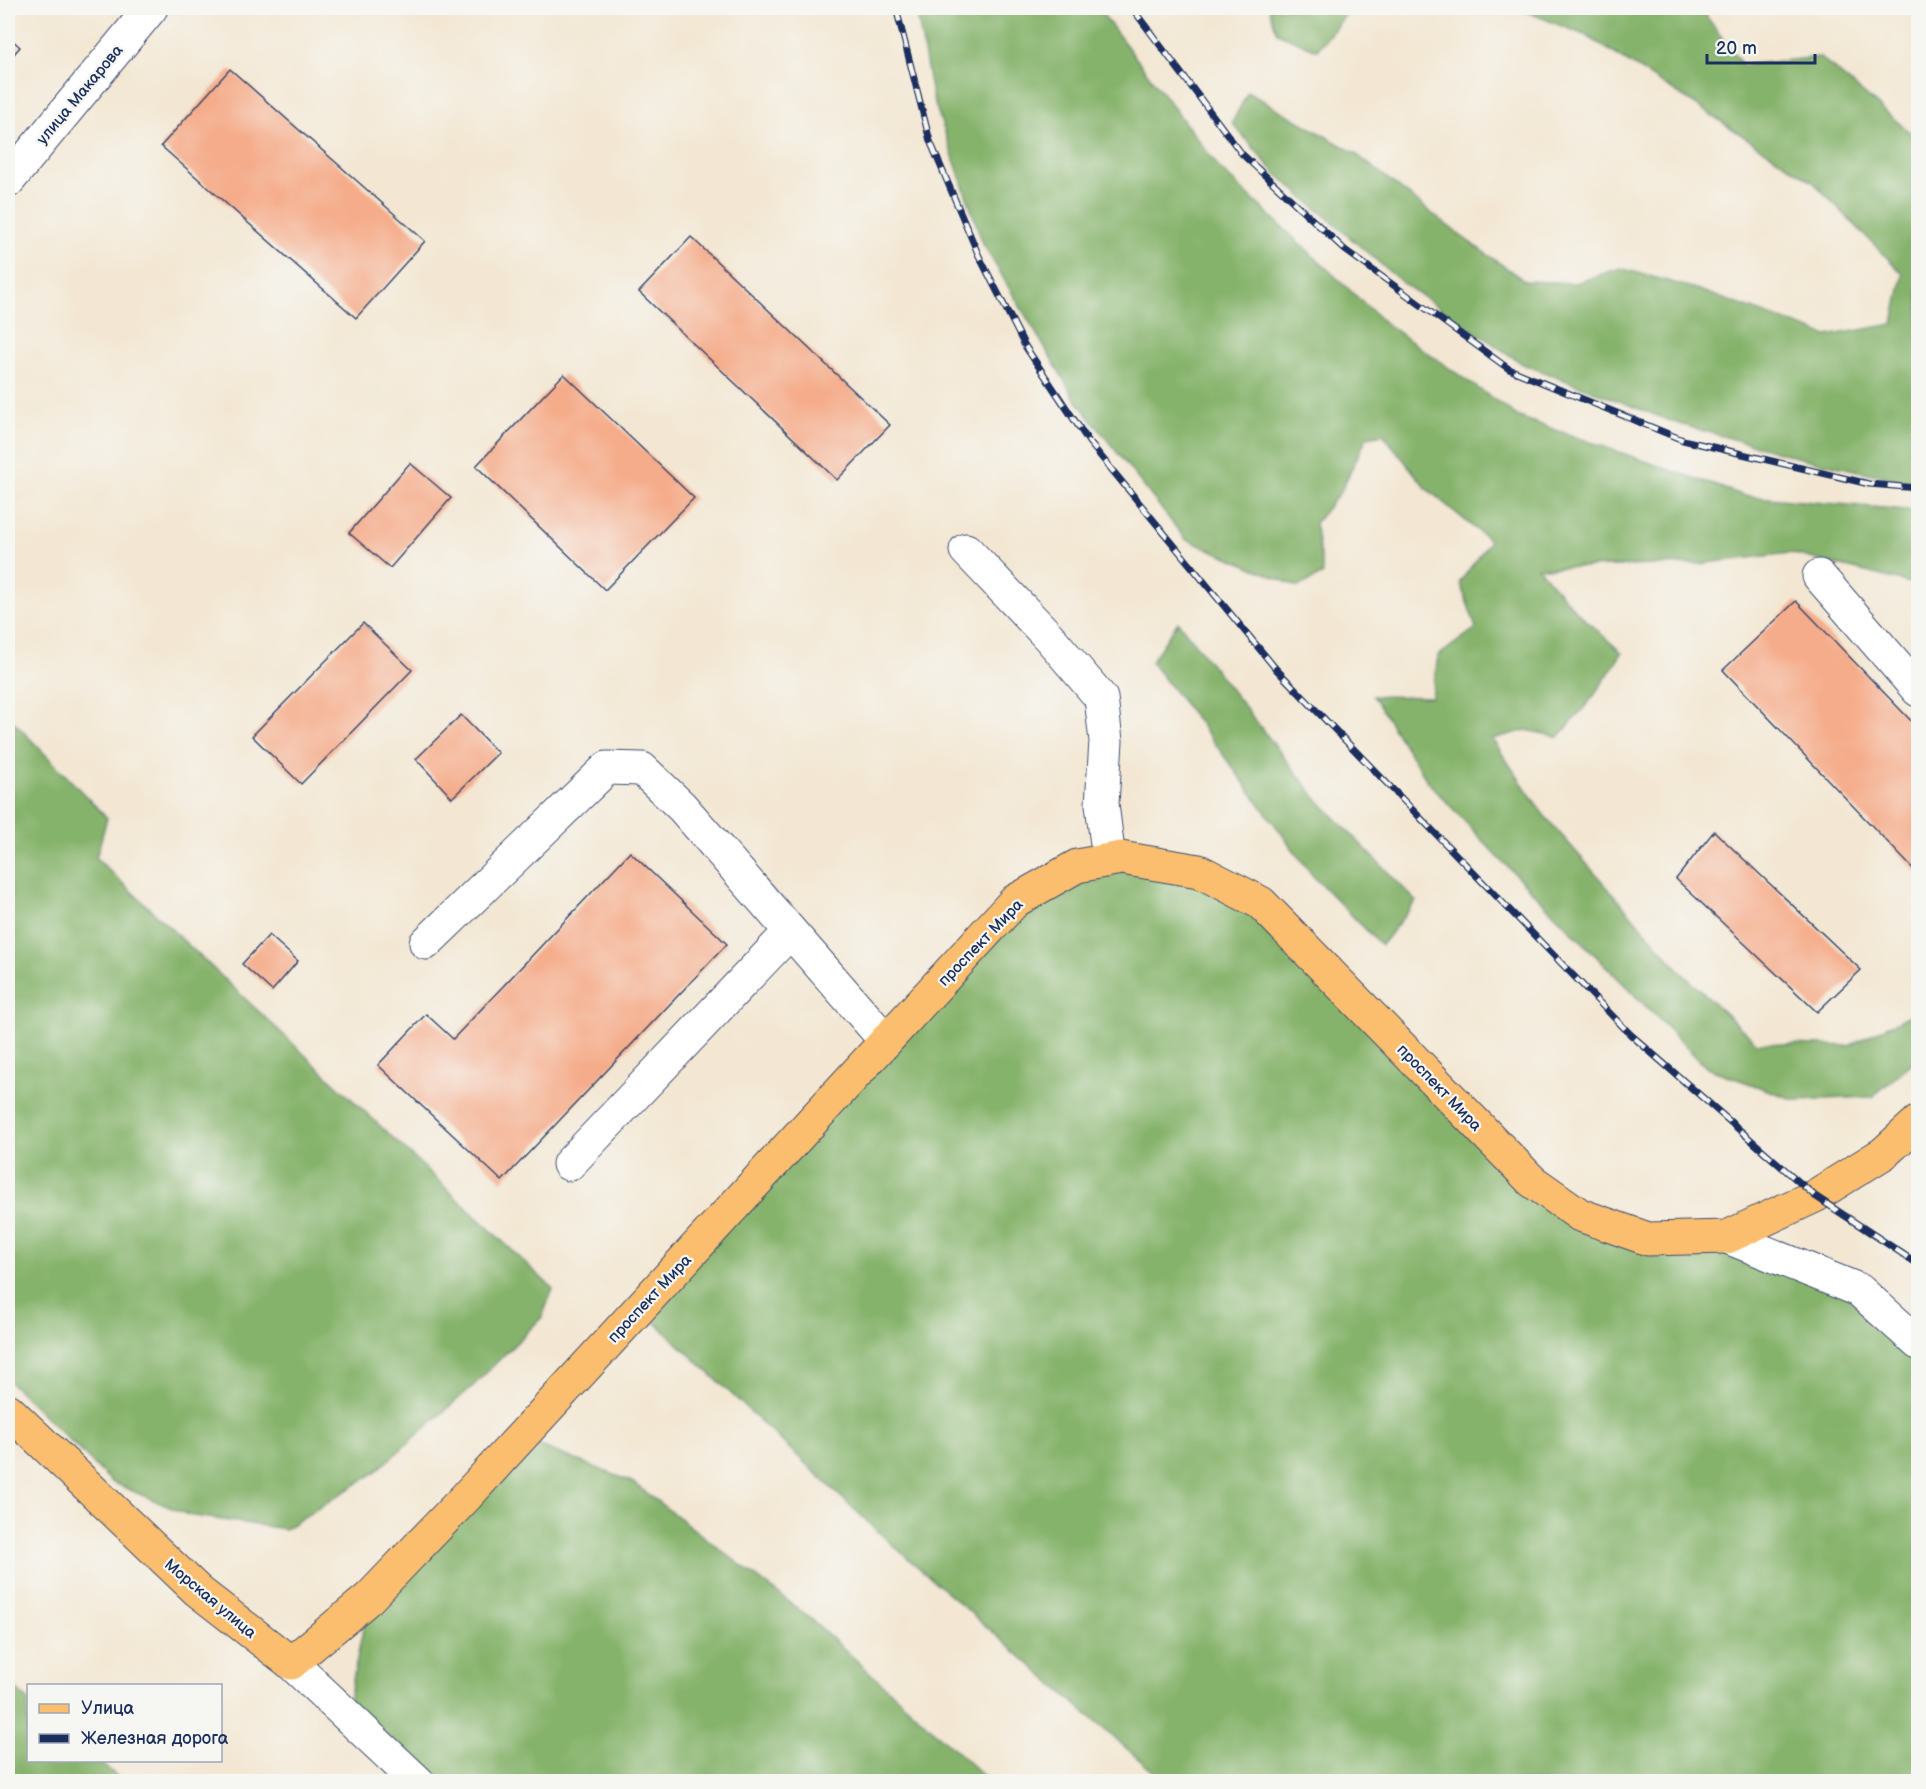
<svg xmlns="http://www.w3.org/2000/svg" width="1926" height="1789" font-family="'Balsamiq Sans',sans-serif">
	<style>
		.forest { fill: #86b36c; stroke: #507165; stroke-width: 1.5 }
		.building { fill: #f5ac8a }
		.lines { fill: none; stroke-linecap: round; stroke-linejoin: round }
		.minor-casing { stroke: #3b4b70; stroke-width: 35 }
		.major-casing { stroke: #3b4b70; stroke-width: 35 }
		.minor { stroke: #fff; stroke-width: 33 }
		.major { stroke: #fabe6e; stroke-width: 33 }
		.rail-casing { stroke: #1b2f5e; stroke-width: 7 }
		.rail { stroke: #f6f6f2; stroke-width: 4.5; stroke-dasharray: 14; stroke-linecap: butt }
		.labels { text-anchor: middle; stroke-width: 4.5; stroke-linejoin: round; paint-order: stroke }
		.street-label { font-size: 16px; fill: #1b2f5e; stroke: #f6f6f2 }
	</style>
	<rect width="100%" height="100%" fill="#f6f6f2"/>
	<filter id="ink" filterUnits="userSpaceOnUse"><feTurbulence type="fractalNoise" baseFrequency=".0167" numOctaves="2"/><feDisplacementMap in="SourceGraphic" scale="12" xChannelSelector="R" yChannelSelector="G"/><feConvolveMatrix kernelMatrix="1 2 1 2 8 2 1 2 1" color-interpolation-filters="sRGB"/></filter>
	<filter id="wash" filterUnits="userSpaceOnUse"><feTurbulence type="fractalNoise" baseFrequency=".008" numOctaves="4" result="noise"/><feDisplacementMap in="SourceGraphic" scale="24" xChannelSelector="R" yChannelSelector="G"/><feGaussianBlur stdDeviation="1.35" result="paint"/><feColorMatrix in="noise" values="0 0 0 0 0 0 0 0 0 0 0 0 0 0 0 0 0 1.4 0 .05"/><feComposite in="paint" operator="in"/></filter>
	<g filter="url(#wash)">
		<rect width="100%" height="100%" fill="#f3e7d3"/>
		<path class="forest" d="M916,8H1098L1220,169L1385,323L1519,417L1745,496L1918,511V585L1790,553L1699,564L1538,568L1574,609L1622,653L1593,697L1559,737L1526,730L1492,739L1543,814L1684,975L1757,1043L1849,1046L1918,1011V1058L1872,1097L1795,1100L1707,1068L1497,856L1428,782L1373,696L1432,697L1438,656L1476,628L1460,582L1490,541L1426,488L1383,434L1367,437L1341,491L1315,523L1323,574L1298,587L1185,539L1076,400L983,244L932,95Z
			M1269,8H1351L1317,50L1277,33Z
			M1517,8H1696L1704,13L1742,65L1820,57L1918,139V482L1905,481L1804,459L1676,423L1523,364L1404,284L1275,173L1232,123L1248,92L1355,153L1461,236L1525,281L1576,283L1620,268L1696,289L1827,336L1893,324L1903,274L1813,182L1696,105L1587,36Z
			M1178,622L1316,798L1416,901L1381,945L1313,876L1201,725L1151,662Z
			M8,716L107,818L96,858L553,1289L542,1317L473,1386L374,1473L285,1529L188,1515L112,1482L8,1380Z
			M1121,858L1261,903L1580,1215L1727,1237L1859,1290L1918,1343V1781H1164L887,1540L640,1308L1015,901Z
			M520,1438L632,1482L810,1618L989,1781H418L346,1715L369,1598Z
			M8,1682L28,1700V1760L98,1761L123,1781H8Z"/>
		<g id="blocks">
			<path class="building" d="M8,36L20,47L8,61Z
				M230,69L425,241L356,318L161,146Z
				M691,237L890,425L837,480L639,292Z
				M564,374L694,498L605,590L476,466Z
				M410,463L451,498L390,568L349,533Z
				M1796,601L1918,728V874L1723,670Z
				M363,623L412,670L301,784L252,736Z
				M461,715L498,753L452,798L416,759Z
				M1714,831L1861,970L1817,1012L1676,879Z
				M630,852L727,944L502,1181L378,1065L426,1014L453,1039Z
				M269,935L298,961L272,991L242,964Z"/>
		</g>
	</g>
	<g filter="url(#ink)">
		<use href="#blocks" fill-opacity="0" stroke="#3b4b70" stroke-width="1.5"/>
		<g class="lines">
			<g class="minor-casing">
				<path id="minor" d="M8,181L151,8
					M966,550L1048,636L1101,698L1106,741L1102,804L1109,860
					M1819,576L1918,690
					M426,943L607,768L642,769L682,807L886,1041
					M569,1164L790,932
					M1727,1237L1859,1290L1918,1343
					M291,1663L418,1782"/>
			</g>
			<g class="major-casing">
				<path id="major" d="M8,1410L198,1591L291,1663L369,1598L463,1500L1015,901L1077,866L1121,858L1199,871L1261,903L1532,1181L1580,1215L1648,1239L1727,1237L1815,1196L1884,1153L1918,1122"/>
			</g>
			<use href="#minor" class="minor"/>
			<use href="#major" class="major"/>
			<g class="rail-casing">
				<path id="rail" d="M896,8L930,141L979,256L1025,346L1089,442L1276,669L1630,1034L1815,1196L1918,1264
					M1132,8L1242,154L1345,250L1509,369L1683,440L1869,484L1918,488"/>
			</g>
			<use href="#rail" class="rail"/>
		</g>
	</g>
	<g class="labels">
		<g class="street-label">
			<text transform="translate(79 94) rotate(-50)" y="6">улица Макарова</text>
			<text transform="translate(980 942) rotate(-46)" y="6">проспект Мира</text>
			<text transform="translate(1440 1087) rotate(46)" y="6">проспект Мира</text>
			<text transform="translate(649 1298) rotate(-47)" y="6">проспект Мира</text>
			<text transform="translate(211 1598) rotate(40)" y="6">Морская улица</text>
		</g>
	</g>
	<rect width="1926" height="1789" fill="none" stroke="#f6f6f2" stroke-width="30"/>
	<rect x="27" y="1684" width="195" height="78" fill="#f6f6f2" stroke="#9ea6b7" stroke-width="1.5"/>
	<rect x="39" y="1704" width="30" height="9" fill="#fabe6e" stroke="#9ea6b7" stroke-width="1.5"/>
	<text x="81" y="1714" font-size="18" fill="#1b2f5e">Улица</text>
	<rect x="39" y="1734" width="30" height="9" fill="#1b2f5e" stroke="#9ea6b7" stroke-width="1.5"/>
	<text x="81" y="1744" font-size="18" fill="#1b2f5e">Железная дорога</text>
	<path d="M1707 54v9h108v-9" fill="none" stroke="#1b2f5e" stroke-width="3"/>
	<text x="1716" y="54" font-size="18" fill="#1b2f5e" stroke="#f6f6f2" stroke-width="4.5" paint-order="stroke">20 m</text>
</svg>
